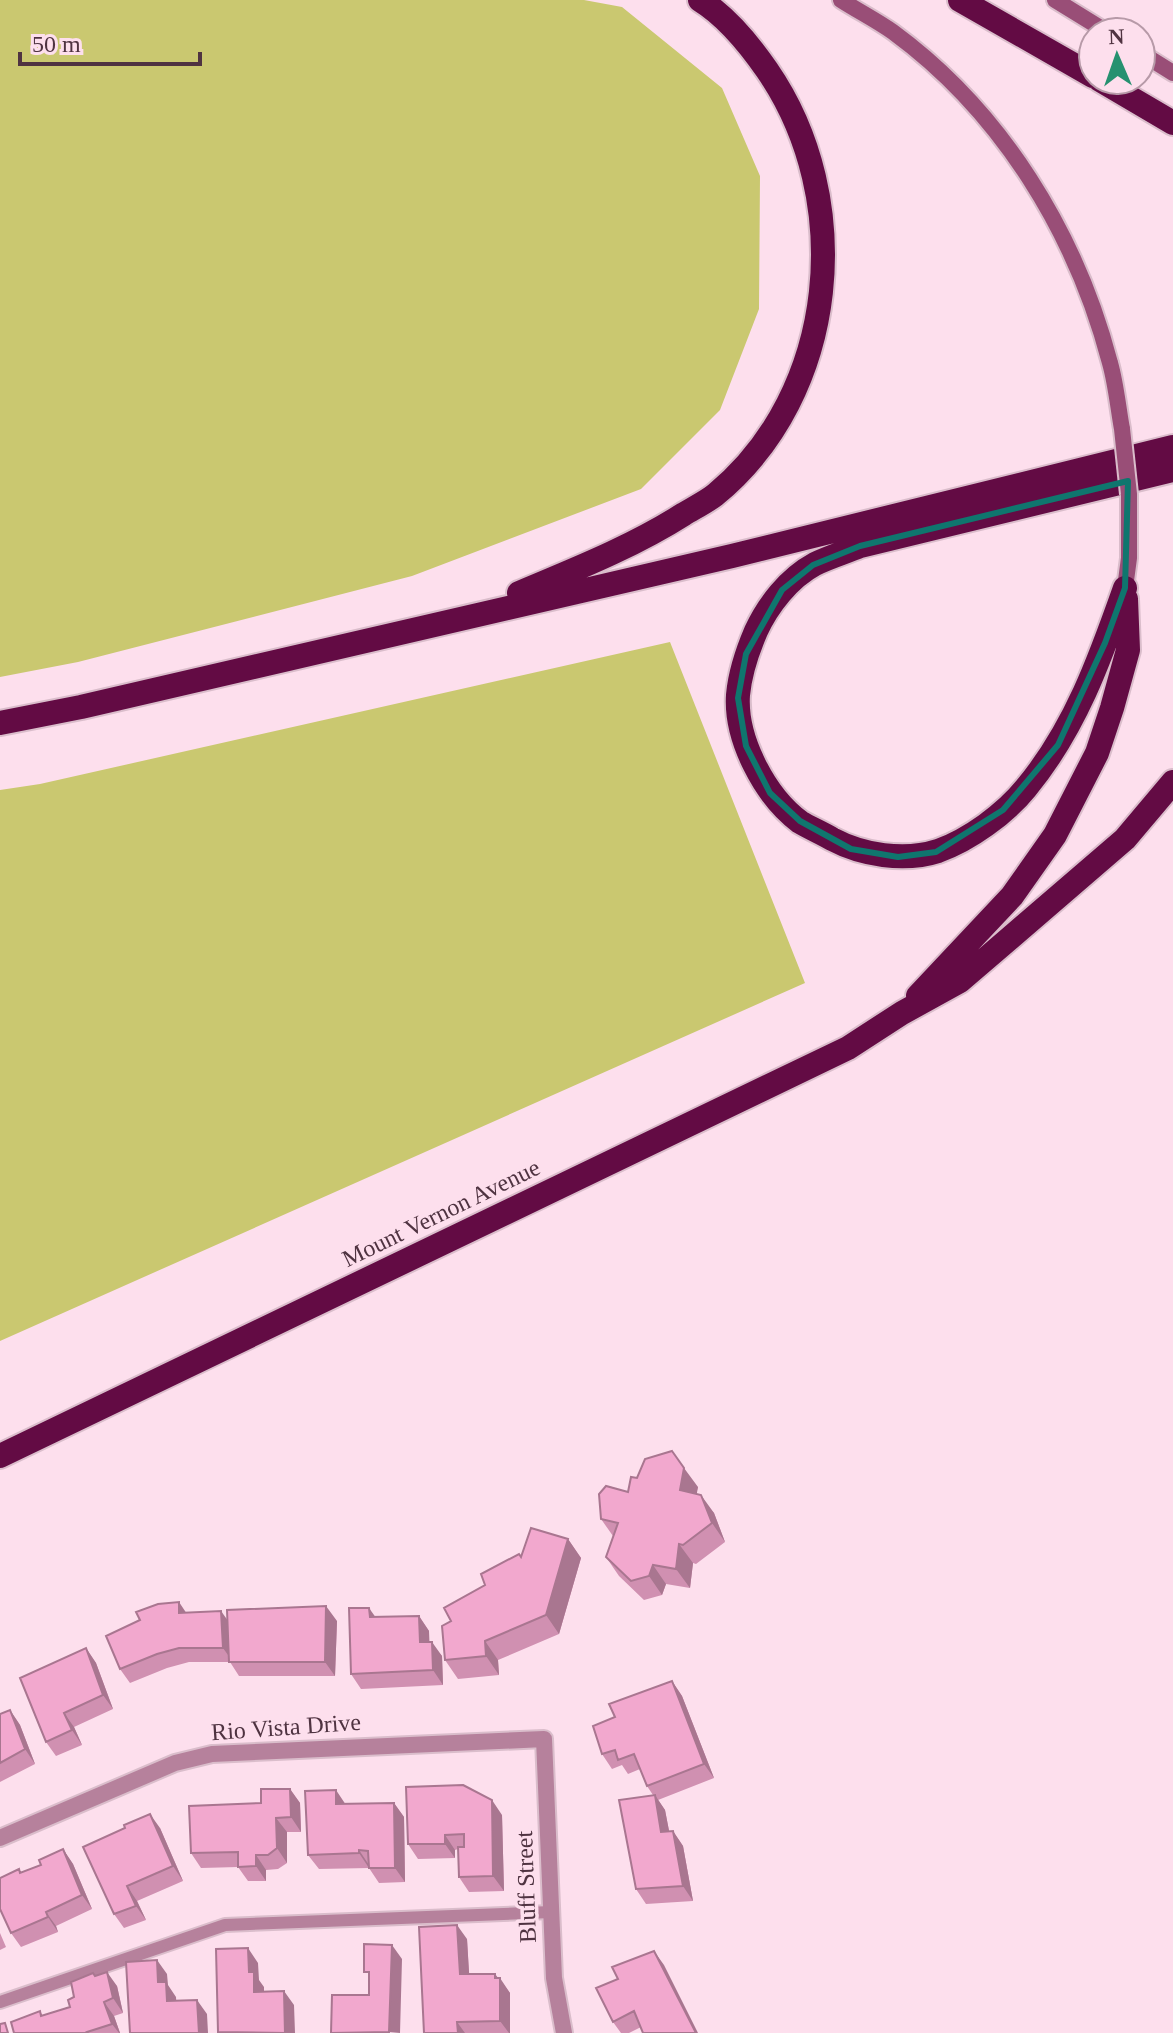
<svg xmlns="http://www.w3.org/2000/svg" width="1173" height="2033" font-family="'Times New Roman',serif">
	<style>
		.green { fill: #cac870 }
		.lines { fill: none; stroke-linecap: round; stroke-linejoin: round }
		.lane-casing { stroke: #dabdcb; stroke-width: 16 }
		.street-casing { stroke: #dabdcb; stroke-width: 20 }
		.secondary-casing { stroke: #dabdcb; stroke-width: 20 }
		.highway-casing { stroke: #dabdcb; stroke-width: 28 }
		.lane { stroke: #b6819c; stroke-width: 12 }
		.street { stroke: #b6819c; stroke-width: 16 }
		.secondary { stroke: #994e77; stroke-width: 16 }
		.highway { stroke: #630b44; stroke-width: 24 }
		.secondary-bridge-casing { stroke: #dabdcb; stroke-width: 20; stroke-linecap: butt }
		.secondary-bridge { stroke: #994e77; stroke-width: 16 }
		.wall { fill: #d090b1 }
		.shaded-wall { fill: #a97690 }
		.building { fill: #f2a8ce; stroke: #a97690; stroke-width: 2 }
		.marked { fill: none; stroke: #0f766e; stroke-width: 6; stroke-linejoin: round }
		.labels { text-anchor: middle; stroke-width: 7; stroke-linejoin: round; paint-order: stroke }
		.street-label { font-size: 24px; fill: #4f3341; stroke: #fddfed }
	</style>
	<rect width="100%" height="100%" fill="#fddfed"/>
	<path class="green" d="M0,0H584L622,7L722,88L760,176L759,309L720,410L641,489L412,576L78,662L0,677Z
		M670,642L805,983L0,1341V790L40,784Z"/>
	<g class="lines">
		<g class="lane-casing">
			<path id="lane" d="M0,2002L225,1925L551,1912"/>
		</g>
		<g class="street-casing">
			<path id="street" d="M0,1838L175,1763L212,1754L544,1739L554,1978L564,2033"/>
		</g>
		<g class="secondary-casing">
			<path id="secondary" d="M841,0C858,11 876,20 893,32C1002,112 1076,233 1110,363C1116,384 1118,407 1122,429
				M1055,0L1107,32
				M1141,53L1173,73
				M1125,588L1129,558V494"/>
		</g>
		<g class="highway-casing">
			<path id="highway" d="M960,0L1093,76
				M1100,80L1173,123
				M1125,588C1100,659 1075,729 1026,788C1005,814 969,840 938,851C904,862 862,855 832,839C822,833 810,828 800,822C765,796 735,739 738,695C740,673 747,652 756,631C768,605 789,578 815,564C829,557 846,552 860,546L1173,470
				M519,593C576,569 632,547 684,514C694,508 706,502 715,495C839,393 856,199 767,70C749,44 726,16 700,0
				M0,723L81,707L732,556L1173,447
				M918,996L1012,896L1055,835L1097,753L1112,708L1128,650L1126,599
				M0,1456L848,1048L902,1013L960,981L1125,839L1173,782"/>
		</g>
		<use href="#lane" class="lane"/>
		<use href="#street" class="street"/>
		<use href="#secondary" class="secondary"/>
		<use href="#highway" class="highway"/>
		<g class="secondary-bridge-casing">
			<path id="secondary-bridge" d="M1122,429L1129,494"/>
		</g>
		<use href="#secondary-bridge" class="secondary-bridge"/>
	</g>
	<path class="wall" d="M637,1478L698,1487L696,1494L714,1513L725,1542L696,1564L693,1563L690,1588L666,1584L662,1595L644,1600L619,1576L606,1557L613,1536L601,1519L628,1492Z
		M568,1539L581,1558L559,1634L498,1660L499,1675L458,1679L445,1660L451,1621L485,1585L521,1557Z
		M186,1613L228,1620L337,1621L335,1676H239L230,1662H189L167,1668L130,1683L120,1669Z
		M419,1616L429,1631V1642L442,1656L443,1685L361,1689L351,1674L376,1617Z
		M86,1648L96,1663L113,1709L74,1727L82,1745L56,1756L46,1742Z
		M672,1681L682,1696L714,1778L658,1800L665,1810L669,1831H673L683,1846L693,1901L646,1904L636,1889L653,1795L647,1786L640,1769L628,1774L622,1765L612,1769L602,1754Z
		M10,1710L20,1725L35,1764L0,1782V1714Z
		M290,1789L300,1803L301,1832H287V1863L278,1869L266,1870V1881H248L238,1867L201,1868L191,1853L261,1803Z
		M394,1803L404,1817L405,1882L379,1883L369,1868L319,1869L308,1855L345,1804Z
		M502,1815L504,1891L469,1892L459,1877L458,1849L455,1850V1858L418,1859L408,1844Z
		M160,1828L183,1881L137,1901L146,1920L124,1928L114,1914L83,1847Z
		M63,1849L73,1864L92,1909L56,1926L58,1932L21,1947L11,1933L19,1869L21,1872L41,1865Z
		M0,1933L6,1947L0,1950Z
		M467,1939L469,1974H495L510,1993V2033H424Z
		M664,1965L641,2027L629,2033H621L613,2022Z
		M95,1976L117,1986L123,2013L114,2016L120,2033H14L40,2011L43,2016L70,2007L74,1997Z"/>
	<path class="shaded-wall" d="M684,1468L698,1487L694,1509L680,1490Z
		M701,1495L714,1513L725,1542L712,1523Z
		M568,1539L581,1558L559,1634L546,1615Z
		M679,1544L693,1563L690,1588L676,1569Z
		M653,1565L666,1584L662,1595L649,1576Z
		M179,1602L189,1617L179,1613Z
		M326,1606L337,1621L335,1676L325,1662Z
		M369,1608L379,1622L370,1617Z
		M221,1611L231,1625L233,1662L223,1648Z
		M419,1616L429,1631L430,1656L420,1642Z
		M485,1641L498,1660L499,1675L486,1656Z
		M432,1642L442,1656L443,1685L433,1670Z
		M86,1648L96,1663L113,1709L103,1695Z
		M672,1681L682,1696L714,1778L704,1764Z
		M10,1710L20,1725L35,1764L25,1749Z
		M64,1713L74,1727L82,1745L72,1730Z
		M290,1789L300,1803L301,1832L291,1817Z
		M336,1790L346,1805L336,1804Z
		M655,1795L665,1810L672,1846L661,1832Z
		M492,1800L502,1815L504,1891L493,1876Z
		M394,1803L404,1817L405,1882L395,1868Z
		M150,1814L160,1828L183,1881L173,1866Z
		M276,1818L287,1832V1863L277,1848Z
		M673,1831L683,1846L693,1901L683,1886Z
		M445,1835L455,1850V1858L445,1844Z
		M63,1849L73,1864L92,1909L82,1895Z
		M359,1850L369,1865V1868L359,1853Z
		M256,1855L266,1870V1881L256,1866Z
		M127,1886L137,1901L146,1920L136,1906Z
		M46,1912L56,1926L58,1932L48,1917Z
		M457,1925L467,1939L470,1988L460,1974Z
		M392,1945L402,1959L400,2033L389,2032Z
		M248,1948L258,1963L259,1980L264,1987V2006L254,1992L249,1972Z
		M654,1951L664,1965L698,2033H696Z
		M157,1960L167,1974L168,1985L176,1997L177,2015L167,2001L158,1982Z
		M107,1972L117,1986L123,2013L113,1998Z
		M495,1974L500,1981V1978L510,1993V2033H509L500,2021Z
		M284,1991L294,2005L295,2033H285Z
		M197,2000L207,2014L208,2033H199Z
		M104,2002L114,2016L120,2033H119L112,2024Z
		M457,2022L465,2033H458Z"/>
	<path class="building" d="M672,1451L684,1468L680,1490L701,1495L712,1523L683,1545L679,1544L676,1569L653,1565L649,1576L631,1581L606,1557L618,1523L601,1519L599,1494L606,1486L628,1492L631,1477L637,1478L645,1459Z
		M531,1528L568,1539L546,1615L485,1641L486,1656L445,1660L442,1626L451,1621L444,1608L485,1585L481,1574L519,1554L521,1557Z
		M179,1602V1613L221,1611L223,1648H179L157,1654L120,1669L106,1636L140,1620L136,1612L158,1604Z
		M326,1606L325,1662H229L227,1610Z
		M349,1608H369L370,1617L419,1616L420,1642H432L433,1670L351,1674Z
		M86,1648L103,1695L64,1713L72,1730L46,1742L20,1678Z
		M672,1681L704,1764L647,1786L634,1754L618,1760L615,1750L602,1754L593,1726L615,1717L609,1704Z
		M10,1710L25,1749L0,1763V1714Z
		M463,1785L492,1800L493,1876L459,1877L458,1847H464V1834L445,1835V1844H408L406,1787Z
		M261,1789H290L291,1817L276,1818L277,1848L268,1855H256V1866L238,1867V1852L191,1853L189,1806L261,1803Z
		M336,1790V1804L394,1803L395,1868H369L368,1851L359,1850V1853L308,1855L305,1791Z
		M655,1795L661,1832L673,1831L683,1886L636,1889L619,1800Z
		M150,1814L173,1866L127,1886L136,1906L114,1914L83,1847L125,1828L124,1825Z
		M63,1849L82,1895L46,1912L48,1917L11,1933L0,1909V1878L19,1869L20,1873L41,1865L39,1860Z
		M457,1925L460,1974H495V1978H500V2021L457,2022L458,2033H424L419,1927Z
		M364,1944L392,1945L389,2032L331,2033L332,1995H369V1972H364Z
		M248,1948L249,1972H254V1992L284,1991L285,2033L218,2032L216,1949Z
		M654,1951L696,2033H643L634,2011L613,2022L596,1988L618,1979L612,1967Z
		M157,1960L158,1982H166L167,2001L197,2000L199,2033H130L126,1962Z
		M107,1972L113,1998L104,2002L112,2024L87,2032L88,2033H14L11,2022L40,2011L41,2016L70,2007L68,2000L74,1997L71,1982L93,1973L95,1976Z
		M5,2023L8,2033H0V2024Z"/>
	<path class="marked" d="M1128,481L1125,588L1105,643L1058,745L1003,810L936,852L898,857L851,849L800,821L770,793L746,746L738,698L746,654L782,590L813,565L860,546Z"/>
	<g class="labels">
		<g class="street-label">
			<text transform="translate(441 1213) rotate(-26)" y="8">Mount Vernon Avenue</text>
			<text transform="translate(286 1727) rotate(-4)" y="8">Rio Vista Drive</text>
			<text transform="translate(526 1887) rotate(-92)" y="8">Bluff Street</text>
		</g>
	</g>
	<g transform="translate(1117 56) rotate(358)"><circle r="38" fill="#fddfed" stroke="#b79aa8" stroke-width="2"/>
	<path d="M0-6L14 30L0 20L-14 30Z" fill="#269170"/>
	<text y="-12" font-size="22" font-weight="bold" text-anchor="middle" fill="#4f3341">N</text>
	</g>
	<path d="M20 52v12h180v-12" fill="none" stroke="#4f3341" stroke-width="4"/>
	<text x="32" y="52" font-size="24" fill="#4f3341" stroke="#fddfed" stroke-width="6" paint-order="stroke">50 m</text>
</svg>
